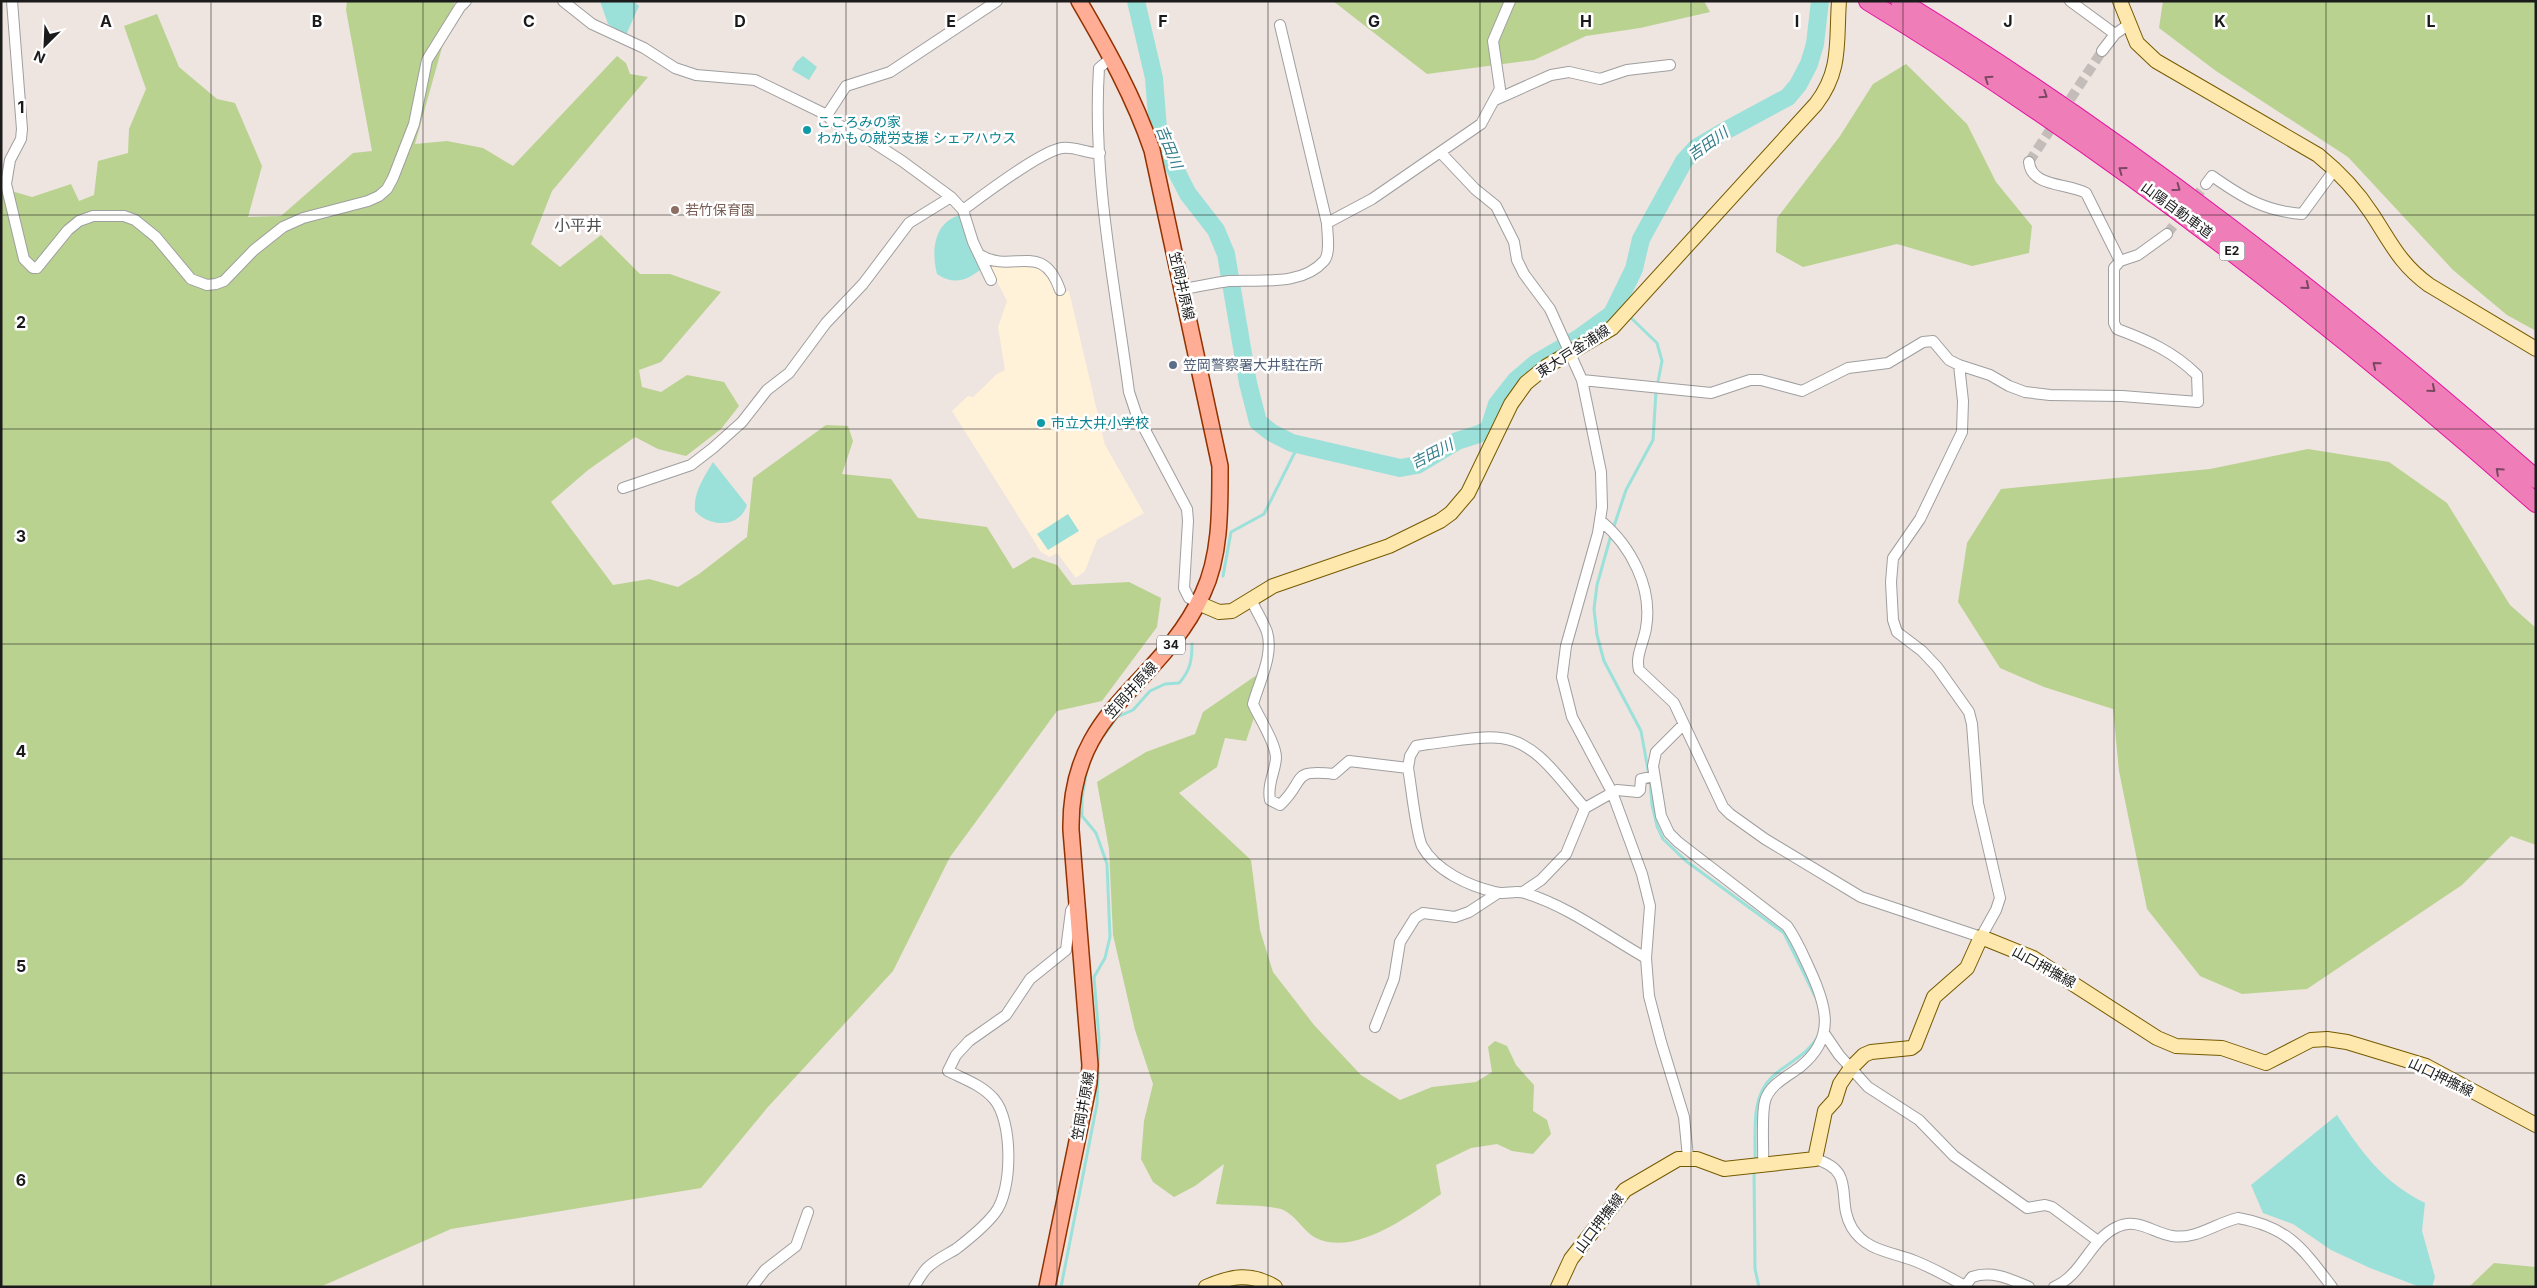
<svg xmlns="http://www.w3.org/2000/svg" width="2537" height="1288" font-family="Inter,'Noto Sans JP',sans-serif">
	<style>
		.education { fill: #fff2d8 }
		.forest { fill: #b9d290 }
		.water { fill: #9be1da }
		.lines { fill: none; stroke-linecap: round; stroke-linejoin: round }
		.stream { stroke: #9be1da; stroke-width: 3 }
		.river { stroke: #9be1da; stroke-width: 18 }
		.street-tunnel { stroke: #c4bcb9; stroke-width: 10; stroke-dasharray: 10 5; stroke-linecap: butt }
		.street-casing { stroke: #9f9f9f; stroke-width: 12 }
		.secondary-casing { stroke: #755b00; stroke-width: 16 }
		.primary-casing { stroke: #933200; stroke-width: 18 }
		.highway-casing { stroke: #e612a1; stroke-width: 20 }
		.street { stroke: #fff; stroke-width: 10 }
		.secondary { stroke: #ffe8ad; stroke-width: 14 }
		.primary { stroke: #ffad94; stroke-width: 15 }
		.highway { stroke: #ef7eb8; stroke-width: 18 }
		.oneway { stroke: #7a4862 }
		.grid { fill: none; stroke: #1b1b1b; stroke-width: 1; stroke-opacity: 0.55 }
		.culture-dot { fill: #0f9aa8; stroke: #fff; stroke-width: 2 }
		.education-dot { fill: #8d6e63; stroke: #fff; stroke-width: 2 }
		.service-dot { fill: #5c6f8a; stroke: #fff; stroke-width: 2 }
		.labels { text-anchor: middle; stroke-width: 5; stroke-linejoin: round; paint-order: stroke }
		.shield { fill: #fff; stroke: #5f5f5f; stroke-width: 1 }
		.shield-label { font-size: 12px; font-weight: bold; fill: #1b1b1b }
		.culture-label { font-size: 14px; fill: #0d838f; stroke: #fff; text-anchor: start }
		.education-label { font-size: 14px; fill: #785e54; stroke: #fff; text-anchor: start }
		.street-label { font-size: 14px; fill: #1b1b1b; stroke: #fff }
		.service-label { font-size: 14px; fill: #4e5e75; stroke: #fff; text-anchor: start }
		.water-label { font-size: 15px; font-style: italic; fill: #347c8a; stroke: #fff }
		.quarter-label { font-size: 16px; fill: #4e4e4e; stroke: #fff }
		.grid-label { font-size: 16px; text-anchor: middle; font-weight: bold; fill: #1b1b1b; stroke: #fff; stroke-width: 5; stroke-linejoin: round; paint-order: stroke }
	</style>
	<rect width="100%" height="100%" fill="#eee4e0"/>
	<path class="education" d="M988,264H1035L1045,268L1057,293L1069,291L1105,445L1144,513L1097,540L1085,571L1076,578L1057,553L1050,557L1041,552L952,411L968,396L973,397L997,374L1005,370L998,327L1007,301Z"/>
	<path class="forest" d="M347,1H455L415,144L447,141L483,148L513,166L617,56L626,63L630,74L648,77L552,191L531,244L560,267L601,235L640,274H670L721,292L661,362L639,370L642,387L661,392L687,375L724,382L739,406L721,429L686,456L658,449L635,437L588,470L551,502L613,585L649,579L678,587L699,574L747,537L753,478L826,425L848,426L853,441L842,474L891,479L918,518L987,527L1013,569L1033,557L1057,565L1072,585L1129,582L1161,598L1157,627L1102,701L1057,711L950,857L893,971L767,1108L701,1188L451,1229L320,1287H1V188L32,197L71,184L79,201L94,195L98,161L128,153L129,129L146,89L124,26L157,14L179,67L217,99L235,103L262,166L248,217L281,216L353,153L372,151L346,10Z
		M1333,1H1704L1710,12L1640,28L1586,36L1534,60L1427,74Z
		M2163,1H2536V331L2507,315L2453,270L2348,157L2216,71L2159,28Z
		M1906,64L1967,124L1996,182L2032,226L2029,253L1972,266L1897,244L1803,267L1776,252L1777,218L1840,136L1873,84Z
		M2308,449L2389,462L2447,503L2510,605L2536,628V845L2511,836L2462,885L2307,989L2242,994L2200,976L2147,909L2119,771L2113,709L2044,687L2000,668L1958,602L1967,543L2001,489L2210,469Z
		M1264,670L1266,683L1246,741L1225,738L1217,767L1179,793L1251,860L1260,930L1273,972L1314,1025L1361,1075L1400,1100L1432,1087L1476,1082L1492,1072L1488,1047L1495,1041L1507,1046L1516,1065L1534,1085L1533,1111L1547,1120L1551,1134L1533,1154L1512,1151L1497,1144L1471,1148L1436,1165L1441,1194C1410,1215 1355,1257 1316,1238C1304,1232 1294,1213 1281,1209C1261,1204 1236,1206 1216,1204L1224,1164L1195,1186L1174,1197L1153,1182L1141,1159L1144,1121L1153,1084L1135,1030L1113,935L1109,849L1097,782L1146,752L1195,734L1203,712Z
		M2494,1263L2536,1267V1287H2469Z"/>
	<path class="water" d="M600,1H633L639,6L626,35L608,24Z
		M803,56L817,67L809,80L792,70L796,62Z
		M961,215L964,232L980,270C966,281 953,285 937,274C931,251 934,221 961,215Z
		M713,462L747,505C740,528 710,528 695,511C693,493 704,477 713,462Z
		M1068,514L1079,531L1048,550L1037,534Z
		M2337,1115C2362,1153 2383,1182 2425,1203L2422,1231L2435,1277L2432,1287H2420L2370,1268L2331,1250L2293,1224L2263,1213L2251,1185Z"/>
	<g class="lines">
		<path class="stream" d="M1618,305L1624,310
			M1613,529L1626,490L1653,440L1656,392L1662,361L1657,343L1628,315
			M1611,535L1597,585L1594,609L1597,635L1604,661L1641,731L1650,781L1652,805L1657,826L1663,839L1686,861L1784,933L1815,996
			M1223,576L1231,532L1264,514L1299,444
			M1104,735L1117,717L1133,710L1150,691L1165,684L1179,683C1190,671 1192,661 1192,644
			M1755,1161C1756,1134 1750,1097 1772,1077C1788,1062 1807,1056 1818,1036
			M1754,1170L1755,1269L1759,1287
			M1061,1287L1097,1104L1099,1038L1094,977L1105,958L1110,937L1107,864L1096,833L1082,816V798L1086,774"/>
		<path class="river" d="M1136,1L1154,78L1158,129L1170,159L1188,194L1216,230L1226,254L1248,383L1258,422L1272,433L1292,443L1400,468L1417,465L1457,441L1479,434L1489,429L1497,404L1516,380L1536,363L1579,338L1612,314L1634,269L1641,239L1684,161L1696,148L1723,132L1788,97L1798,85L1809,64L1815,44L1820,1"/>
		<path class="street-tunnel" d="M2029,162L2102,51
			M2167,234L2206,184"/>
		<g class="street-casing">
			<path id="street" d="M12,1L22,129L21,139L10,160L6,184L24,259L33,268H37L68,230L79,221L93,216H124L135,220L156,237L191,279L207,285L216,284L224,281L254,250L283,227L303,218L368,201L379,196L387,189L393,178L414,124L427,60L460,7L466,1
				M563,1L592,24L644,48L675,68L696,75L755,80L827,115L833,122L871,141L902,161L951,197L963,210L973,242L991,280
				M2070,1L2115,34
				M2102,51L2115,34L2128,25
				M1111,58L1099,68C1092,177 1115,285 1129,392L1136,413L1187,509L1188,521L1184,588L1189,598L1198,603
				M1495,100L1551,75L1569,72L1600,79L1627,70L1670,65
				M827,115L846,86L890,72L997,1
				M1441,153L1475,189L1496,206L1514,242L1517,260L1524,274L1550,309L1582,380L1601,472L1602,507L1598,533L1566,646L1562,677L1572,717L1612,792L1642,874L1650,906L1646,958L1649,996L1661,1042L1684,1117L1688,1157
				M2029,162C2031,187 2067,183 2086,193L2120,261
				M2206,184L2212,176C2242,197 2264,211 2302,214L2335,169
				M963,210C982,196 1041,151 1062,148C1075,146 1087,154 1100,153
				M1327,223L1372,199L1481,124L1500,89L1493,41L1510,1
				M980,255C1013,275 1042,239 1060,290
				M1183,289C1198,287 1213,283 1229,281C1259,279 1301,287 1324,261C1331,253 1327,233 1327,223L1280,25
				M1582,380L1711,393L1750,380H1761L1802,391L1848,368L1888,363L1923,342L1933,341L1949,360L1959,365L1990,375L2009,386L2025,392L2050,395L2122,396L2198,402L2197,375C2174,352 2147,340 2117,329L2114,323V268L2120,261L2138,255L2167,234
				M623,488L691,465L713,448L742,422L767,390L789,373L826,323L863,284L909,223L951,197
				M1601,521C1631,546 1653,588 1646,628C1644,642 1635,656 1639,670L1674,703L1723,807L1730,814L1765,839L1861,897L1981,937L1996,910L2000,898L1978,803L1972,724L1969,712L1937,667L1922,651L1897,632L1893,620L1891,582L1893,558L1920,519L1962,432L1963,401L1959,365
				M1252,601C1256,611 1263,621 1267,632C1274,655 1259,682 1253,704C1259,718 1276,743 1276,758C1275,773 1267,784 1270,800L1280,805C1307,780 1289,769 1334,774L1349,761L1408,768
				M1684,724L1656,752L1653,766L1661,816L1669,833L1678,842L1787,926C1797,940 1803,955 1810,970C1827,1007 1836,1038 1800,1067C1788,1076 1769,1085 1765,1101C1761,1116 1764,1149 1763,1166
				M1585,808C1562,783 1538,742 1501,738C1480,735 1450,742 1428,744L1416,746L1410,756L1408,768C1411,784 1416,834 1422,846C1436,871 1469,886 1495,892C1504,895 1515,890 1525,893C1568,906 1607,936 1646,958
				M1523,892L1541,880L1566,854L1585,808L1617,790L1638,792L1640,790L1641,779L1654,776
				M1375,1027L1394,979L1400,942L1415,918L1423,913L1455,917L1469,912L1498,893
				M1824,1033L1839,1055L1868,1087L1919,1120L1954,1156L2027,1208L2045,1205L2052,1207L2098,1241
				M1815,1159C1858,1171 1835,1200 1852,1228C1866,1251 1892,1252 1915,1261C1933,1268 1950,1278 1967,1287
				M1965,1286L1972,1277C1992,1270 2010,1279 2029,1287
				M752,1287L765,1270L796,1246L808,1212
				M914,1287C918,1281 922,1273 927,1268C935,1260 946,1255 956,1249C969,1239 985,1226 995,1213C1013,1190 1013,1121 994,1099C982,1085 964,1079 948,1071L956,1055L969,1041L1006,1015L1030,979L1066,950L1071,911L1076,902
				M2054,1287C2083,1275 2089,1240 2117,1227C2137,1217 2153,1233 2172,1236C2196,1240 2216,1223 2238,1218C2289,1227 2303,1249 2332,1287"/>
		</g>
		<g class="secondary-casing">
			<path id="secondary" d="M2120,1L2137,43L2156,61L2318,155C2339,172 2357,191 2372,214C2391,243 2400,264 2429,285L2536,349
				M1198,603L1219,612L1232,611L1273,586L1389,546L1440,521L1451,513L1468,493L1511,404L1526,383L1547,366L1612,328L1816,104C1842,70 1836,42 1839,1
				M1206,1287C1231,1276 1251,1272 1275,1287
				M1558,1287L1571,1259L1625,1190L1678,1159H1697L1724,1169L1815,1159L1825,1111L1835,1100L1840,1084L1851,1068L1864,1055L1871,1052L1911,1048L1915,1045L1934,997L1967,968L1981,937L2033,958L2157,1038L2176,1046L2222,1048L2266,1063L2311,1040L2327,1039L2347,1042L2426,1066L2536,1125"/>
		</g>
		<g class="primary-casing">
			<path id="primary" d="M1047,1287L1089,1083L1090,1065L1071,830C1069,707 1159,689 1203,593C1221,555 1220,507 1220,466L1152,150C1134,97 1107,49 1079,1"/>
		</g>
		<g class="highway-casing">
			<path id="highway" d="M1868,1C2106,146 2327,318 2536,503
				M1900,1C2127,140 2336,304 2536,479"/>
		</g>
		<use href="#street" class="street"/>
		<use href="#secondary" class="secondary"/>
		<use href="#primary" class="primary"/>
		<use href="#highway" class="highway"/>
	</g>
	<defs><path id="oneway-chevron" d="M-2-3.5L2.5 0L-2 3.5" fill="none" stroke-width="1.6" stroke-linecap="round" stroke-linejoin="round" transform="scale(1.25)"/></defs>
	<g class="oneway">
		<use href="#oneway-chevron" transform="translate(1988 79) rotate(-146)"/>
		<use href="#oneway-chevron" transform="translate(2044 95) rotate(33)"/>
		<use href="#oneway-chevron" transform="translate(2122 170) rotate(-144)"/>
		<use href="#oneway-chevron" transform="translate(2177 188) rotate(36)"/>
		<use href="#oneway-chevron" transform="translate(2306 286) rotate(39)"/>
		<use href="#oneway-chevron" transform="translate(2376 365) rotate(-141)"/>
		<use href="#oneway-chevron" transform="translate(2432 389) rotate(40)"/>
		<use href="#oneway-chevron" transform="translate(2499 471) rotate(-138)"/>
	</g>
	<path class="grid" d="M211,1V1287M423,1V1287M634,1V1287M846,1V1287M1057,1V1287M1268,1V1287M1480,1V1287M1691,1V1287M1903,1V1287M2114,1V1287M2326,1V1287M1,215H2536M1,429H2536M1,644H2536M1,859H2536M1,1073H2536"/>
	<g class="culture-dot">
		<circle cx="807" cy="130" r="5"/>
		<circle cx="1041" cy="423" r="5"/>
	</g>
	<circle class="education-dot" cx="675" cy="210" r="5"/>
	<circle class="service-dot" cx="1173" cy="365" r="5"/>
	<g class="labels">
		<g class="shield">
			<rect x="2219.5" y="241.5" width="25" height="19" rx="4"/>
			<rect x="1157" y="635.5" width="28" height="19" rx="4"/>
		</g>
		<g class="shield-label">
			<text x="2232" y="255">E2</text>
			<text x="1171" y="649">34</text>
		</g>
		<g class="culture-label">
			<text x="817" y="127">こころみの家<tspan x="817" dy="16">わかもの就労支援 シェアハウス</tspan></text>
			<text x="1051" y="428">市立大井小学校</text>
		</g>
		<g class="education-label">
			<text x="685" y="215">若竹保育園</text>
		</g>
		<g class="street-label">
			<text transform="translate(2177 210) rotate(36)" y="5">山陽自動車道</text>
			<text transform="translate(1182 286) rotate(77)" y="5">笠岡井原線</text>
			<text transform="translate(1573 351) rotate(-33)" y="5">東大戸金浦線</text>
			<text transform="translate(1131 690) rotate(-48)" y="5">笠岡井原線</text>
			<text transform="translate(2044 967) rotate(29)" y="5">山口押撫線</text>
			<text transform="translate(2441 1077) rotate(26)" y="5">山口押撫線</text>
			<text transform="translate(1083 1106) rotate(-80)" y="5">笠岡井原線</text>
			<text transform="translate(1599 1223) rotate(-53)" y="5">山口押撫線</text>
		</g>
		<g class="service-label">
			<text x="1183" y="370">笠岡警察署大井駐在所</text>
		</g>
		<g class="water-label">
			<text transform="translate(1708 144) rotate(-35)" y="5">吉田川</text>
			<text transform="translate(1169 147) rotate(68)" y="5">吉田川</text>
			<text transform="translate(1432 454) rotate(-27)" y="5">吉田川</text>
		</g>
		<g class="quarter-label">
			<text x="578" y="231">小平井</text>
		</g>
	</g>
	<g class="grid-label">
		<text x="106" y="27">A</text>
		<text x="317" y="27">B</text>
		<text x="529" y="27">C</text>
		<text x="740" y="27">D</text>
		<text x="951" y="27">E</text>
		<text x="1163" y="27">F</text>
		<text x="1374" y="27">G</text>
		<text x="1586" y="27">H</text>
		<text x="1797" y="27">I</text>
		<text x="2008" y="27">J</text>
		<text x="2220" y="27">K</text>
		<text x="2431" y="27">L</text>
		<text x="21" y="113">1</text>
		<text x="21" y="328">2</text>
		<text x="21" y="542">3</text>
		<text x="21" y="757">4</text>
		<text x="21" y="972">5</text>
		<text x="21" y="1186">6</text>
	</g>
	<rect width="2537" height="1288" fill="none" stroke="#1b1b1b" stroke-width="5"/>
	<g transform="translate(45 45) rotate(204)" stroke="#ffffff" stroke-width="4" paint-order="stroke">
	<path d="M0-4L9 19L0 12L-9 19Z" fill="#1b1b1b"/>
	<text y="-8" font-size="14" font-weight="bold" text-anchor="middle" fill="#1b1b1b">N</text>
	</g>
</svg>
